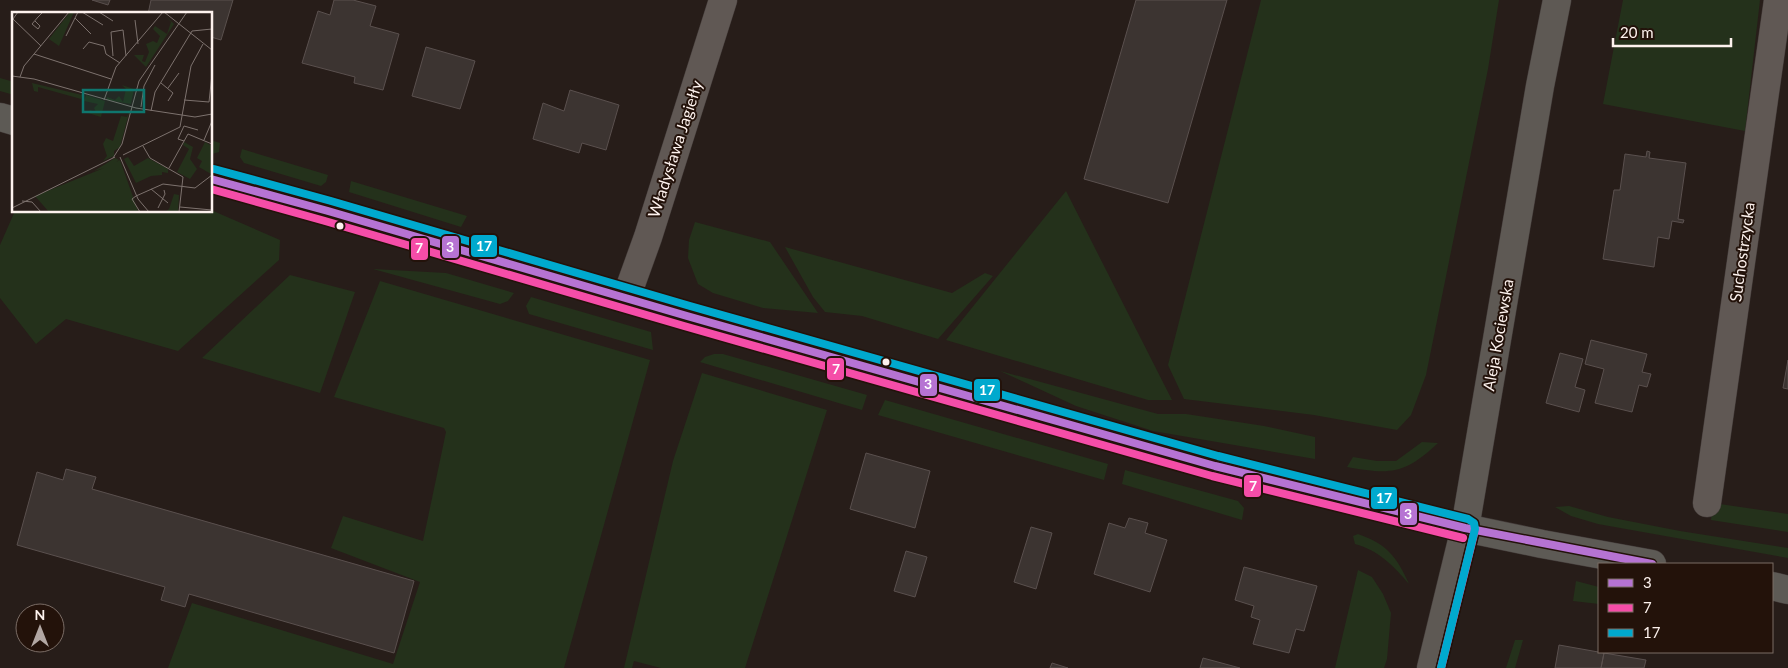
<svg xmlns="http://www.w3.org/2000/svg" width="1788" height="668" font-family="Lato,sans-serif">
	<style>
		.green { fill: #24311b }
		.building { fill: #3c3431; stroke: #5a504e }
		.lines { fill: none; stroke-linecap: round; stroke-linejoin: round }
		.street-casing { stroke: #423a38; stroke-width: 29 }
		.secondary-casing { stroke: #423a38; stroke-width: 29 }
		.primary-casing { stroke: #423a38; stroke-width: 29 }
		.street { stroke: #605854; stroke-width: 28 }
		.secondary { stroke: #5e5954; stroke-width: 28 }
		.primary { stroke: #5d5a55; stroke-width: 28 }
		.bus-1-casing { stroke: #23120a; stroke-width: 11 }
		.bus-2-casing { stroke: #23120a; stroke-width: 11 }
		.bus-3-casing { stroke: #23120a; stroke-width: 11 }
		.bus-1 { stroke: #b673d3; stroke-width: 8 }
		.bus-2 { stroke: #f54da8; stroke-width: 8 }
		.bus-3 { stroke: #00a9ce; stroke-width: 8 }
		.bus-dot { fill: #fdf2ee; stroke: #23120a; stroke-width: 2 }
		.labels { text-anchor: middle; stroke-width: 4; stroke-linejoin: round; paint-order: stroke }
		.street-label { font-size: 16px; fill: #fdf2ee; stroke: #23120a }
		.inset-road { fill: none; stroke: #7d726e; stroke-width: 1 }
		.view { fill: #0f766e; fill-opacity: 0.15; stroke: #0f766e; stroke-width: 2.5 }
		.inset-edge { fill: none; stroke: #fdf2ee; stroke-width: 2.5 }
		.line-badge { stroke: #23120a; stroke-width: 2 }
		.badge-label { font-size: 14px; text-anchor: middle; font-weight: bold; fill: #fff }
	</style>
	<rect width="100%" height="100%" fill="#271d19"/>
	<path class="green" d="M1261,0H1499L1488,69L1426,375L1411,415L1397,430L1314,415L1184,399L1168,365Z
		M1623,0H1760L1745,131L1603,104Z
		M0,78L14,82V95L0,91Z
		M211,140L220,143L219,152L212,154Z
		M242,149L328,175L326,182L321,186L244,163L240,157Z
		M351,181L467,216L461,227L349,192Z
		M1066,191L1172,400H1148L946,340Z
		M211,210L280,240L279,260L178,351L66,319L36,344L0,298V245L15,211Z
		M695,222L770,242L818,313L763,308L713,293L698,284L688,258L689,240Z
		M785,247L952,293L985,273L993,276L938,339L862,316L825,312L813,297Z
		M373,269L446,273L514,293L508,301L500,304Z
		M290,275L355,292L320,393L202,358Z
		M380,281L650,360L564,668H168L192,603L393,664L420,582L331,548L343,516L423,541L446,432L444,428L334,397Z
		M531,297L651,332L653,350L529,314L526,306Z
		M714,354H723L867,395L862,410L700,362L705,357Z
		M1000,371L1158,414H1186L1264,426L1315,437V459L1153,431L1076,406Z
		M702,373L827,410L745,668H661L634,661L632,668H624L673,461Z
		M885,400L1108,464L1104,480L878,415Z
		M1422,442L1438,443C1405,474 1391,475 1347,467L1353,457L1377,461H1396Z
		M1125,470L1238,501L1244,508L1242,520L1122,484Z
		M1713,503L1788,514V532L1711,520Z
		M1569,506L1608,517L1680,531L1788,548V558L1598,524L1571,516L1555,507Z
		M1358,534C1387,544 1397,557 1409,584C1394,566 1378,550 1355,544L1353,536Z
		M1358,570L1372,577L1383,594L1391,613L1387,659L1384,668H1335Z
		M1576,581L1599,587V604L1573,601Z
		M1515,640H1523L1515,668H1506Z"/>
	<path class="building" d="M92,0H110L108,5Z
		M151,0H233L221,40L211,37V14H148Z
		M334,0H353L376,6L370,26L399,34L383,90L354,83L355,77L302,63L318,11L330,15Z
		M1136,0H1227L1168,203L1084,179Z
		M426,47L475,61L460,109L412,96Z
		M570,90L619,105L606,150L582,143L579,153L533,139L543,103L564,111Z
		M1647,151L1650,152L1649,158L1686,163L1678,219L1684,220L1683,223L1672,221L1669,239L1658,237L1654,267L1603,259L1614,190H1620L1625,154L1646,157Z
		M1591,340L1647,354L1642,372L1651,374L1647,387L1639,385L1632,412L1595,403L1604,369L1585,364Z
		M1560,353L1583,359L1575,387L1585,390L1579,412L1546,403Z
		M1788,360V389L1783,388Z
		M866,453L930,471L915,528L850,509Z
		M66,469L96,477L92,489L414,581L394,653L189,594L185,607L161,600L165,587L17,545L37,472L63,480Z
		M1129,518L1148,523L1145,533L1167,540L1150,592L1094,574L1109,523L1125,528Z
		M1031,527L1052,533L1036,589L1014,582Z
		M906,551L927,557L915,597L894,591Z
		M1244,567L1317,586L1304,631L1296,629L1289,653L1253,644L1260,620L1251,617L1254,606L1235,600Z
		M1559,645L1604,653L1601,668H1555Z
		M1604,653L1646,660L1644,668H1601Z
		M1203,658L1240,668H1200Z
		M1052,663L1068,668H1050Z"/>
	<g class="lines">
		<g class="street-casing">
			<path id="street" d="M626,298L648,237L723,0
				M1707,503L1778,0"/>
		</g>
		<g class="secondary-casing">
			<path id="secondary" d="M1431,668L1465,528L1540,86L1557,0"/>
		</g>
		<g class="primary-casing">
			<path id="primary" d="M0,117L14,121
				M211,179L328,211L687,316L1215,466L1465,528L1542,544L1652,564
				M1772,586L1788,590"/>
		</g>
		<use href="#street" class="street"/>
		<use href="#secondary" class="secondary"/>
		<use href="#primary" class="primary"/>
		<g class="bus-1-casing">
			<path id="bus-1" d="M211,179L328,211L687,316L1215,466L1465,528L1652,564"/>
		</g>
		<g class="bus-2-casing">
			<path id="bus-2" d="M211,189L325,221L684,326L1212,476L1463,538
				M1441,668L1475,530"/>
		</g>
		<g class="bus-3-casing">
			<path id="bus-3" d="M214,169L331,201L690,306L1218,456L1468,519L1474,523L1475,529L1441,668"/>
		</g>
		<use href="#bus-1" class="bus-1"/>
		<use href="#bus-2" class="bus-2"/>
		<use href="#bus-3" class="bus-3"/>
	</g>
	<g class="bus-dot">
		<circle cx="340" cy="226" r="4.5"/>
		<circle cx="886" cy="362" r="4.5"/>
	</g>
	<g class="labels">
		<g class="street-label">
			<text transform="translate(675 149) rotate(-72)" y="6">Władysława Jagiełły</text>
			<text transform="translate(1742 252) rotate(-82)" y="6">Suchostrzycka</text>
			<text transform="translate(1498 335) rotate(-80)" y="6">Aleja Kociewska</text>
		</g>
	</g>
	<g transform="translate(12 12)">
		<rect width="200" height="200" fill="#271d19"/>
		<path d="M58,0H62L47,34L37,27ZM152,2L162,12L134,55L122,43H132L130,49L133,50L137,40L134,32L141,29L145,31L148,24L141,17L143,14L155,22L159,10ZM20,71L70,83L69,87L26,75V80L22,79ZM110,73L122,77L119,92L95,88V85L103,88L107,84L111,90L114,77ZM74,83L93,89L89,105L76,101L78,98L84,100L82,96L86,92L72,89ZM118,97L108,135L102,139V144L91,149L95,144L91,132L94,126L101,129L109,104L115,105ZM172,130L181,135L178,147L185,157L178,167L165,160L177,137L171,133ZM193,130L200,134L199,162L187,155L190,149L185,146ZM116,145L122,154L136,146L156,157V161L150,160V163L139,164L124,171L112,147ZM103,146L107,148L104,150L108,148L126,199L37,200L23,184L92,156L82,159ZM162,182L167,183L166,200H153L157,197Z" fill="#24311b"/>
		<path class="inset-road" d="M6,0L1,7L29,34M70,0L91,13M87,0L101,9M152,0L200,38M63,6L79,22M123,8L126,32M23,9L28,14L26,17L20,12L26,5L31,0M54,24L66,0M71,37L77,30L92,34L94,42L108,51M22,42L99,67M101,44L99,20L111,18L114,44M0,64L22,67L124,96L183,105L200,102M8,65L12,54L57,0M149,71L161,81L156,89M156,76L167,61M92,88L104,55L151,0M172,88L197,90L200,62M129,95L132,74L143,53M139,99L143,80L180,19L200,17M192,128L200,109M172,129L166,127L172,114L186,118M131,134L138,146L171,165L167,200M111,143L168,115L179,54L191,32M108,145L126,187L137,200M101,146L110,132L127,69L175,0M157,156L176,122L200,132M139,177L156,191M124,184L151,172L183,176L200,163M124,184L120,187L128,200M10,189L20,190L29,200M168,195L200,198M0,196L103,145M146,196L153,182L152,178"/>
		<path class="view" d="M71,78H132V100H71Z"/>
		<rect width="200" height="200" class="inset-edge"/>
	</g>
	<g class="line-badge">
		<rect x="470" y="234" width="28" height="24" rx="5" fill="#00a9ce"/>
		<rect x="441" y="235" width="19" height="24" rx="5" fill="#b673d3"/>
		<rect x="410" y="237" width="19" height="24" rx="5" fill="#f54da8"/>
		<rect x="826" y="357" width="19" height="24" rx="5" fill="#f54da8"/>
		<rect x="919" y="373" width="19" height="24" rx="5" fill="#b673d3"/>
		<rect x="973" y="378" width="28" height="24" rx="5" fill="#00a9ce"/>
		<rect x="1243" y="474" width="19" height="24" rx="5" fill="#f54da8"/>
		<rect x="1370" y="486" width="28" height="24" rx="5" fill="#00a9ce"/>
		<rect x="1399" y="502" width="19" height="24" rx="5" fill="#b673d3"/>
	</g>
	<g class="badge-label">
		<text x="484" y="251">17</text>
		<text x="450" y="252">3</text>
		<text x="419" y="253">7</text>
		<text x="836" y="374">7</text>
		<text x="928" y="389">3</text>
		<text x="987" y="395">17</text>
		<text x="1253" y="491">7</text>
		<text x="1384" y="503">17</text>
		<text x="1408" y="519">3</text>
	</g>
	<rect x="1598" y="563" width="175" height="90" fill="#23120a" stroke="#7a6c65"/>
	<rect x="1608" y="579" width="25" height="8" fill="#b673d3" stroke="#7a6c65"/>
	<text x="1643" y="588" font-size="15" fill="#fdf2ee">3</text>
	<rect x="1608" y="604" width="25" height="8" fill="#f54da8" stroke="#7a6c65"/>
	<text x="1643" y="613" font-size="15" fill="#fdf2ee">7</text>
	<rect x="1608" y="629" width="25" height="8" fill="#00a9ce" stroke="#7a6c65"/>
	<text x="1643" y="638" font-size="15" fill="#fdf2ee">17</text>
	<g transform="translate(40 628)"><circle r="24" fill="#23120a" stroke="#7a6c65"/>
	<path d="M0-4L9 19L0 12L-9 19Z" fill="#b2a7a3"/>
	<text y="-8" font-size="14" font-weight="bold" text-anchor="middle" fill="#fdf2ee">N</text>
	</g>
	<path d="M1613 38v8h118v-8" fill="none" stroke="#fdf2ee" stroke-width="2.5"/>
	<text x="1620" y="38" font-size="15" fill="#fdf2ee" stroke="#23120a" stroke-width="4" paint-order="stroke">20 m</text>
</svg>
